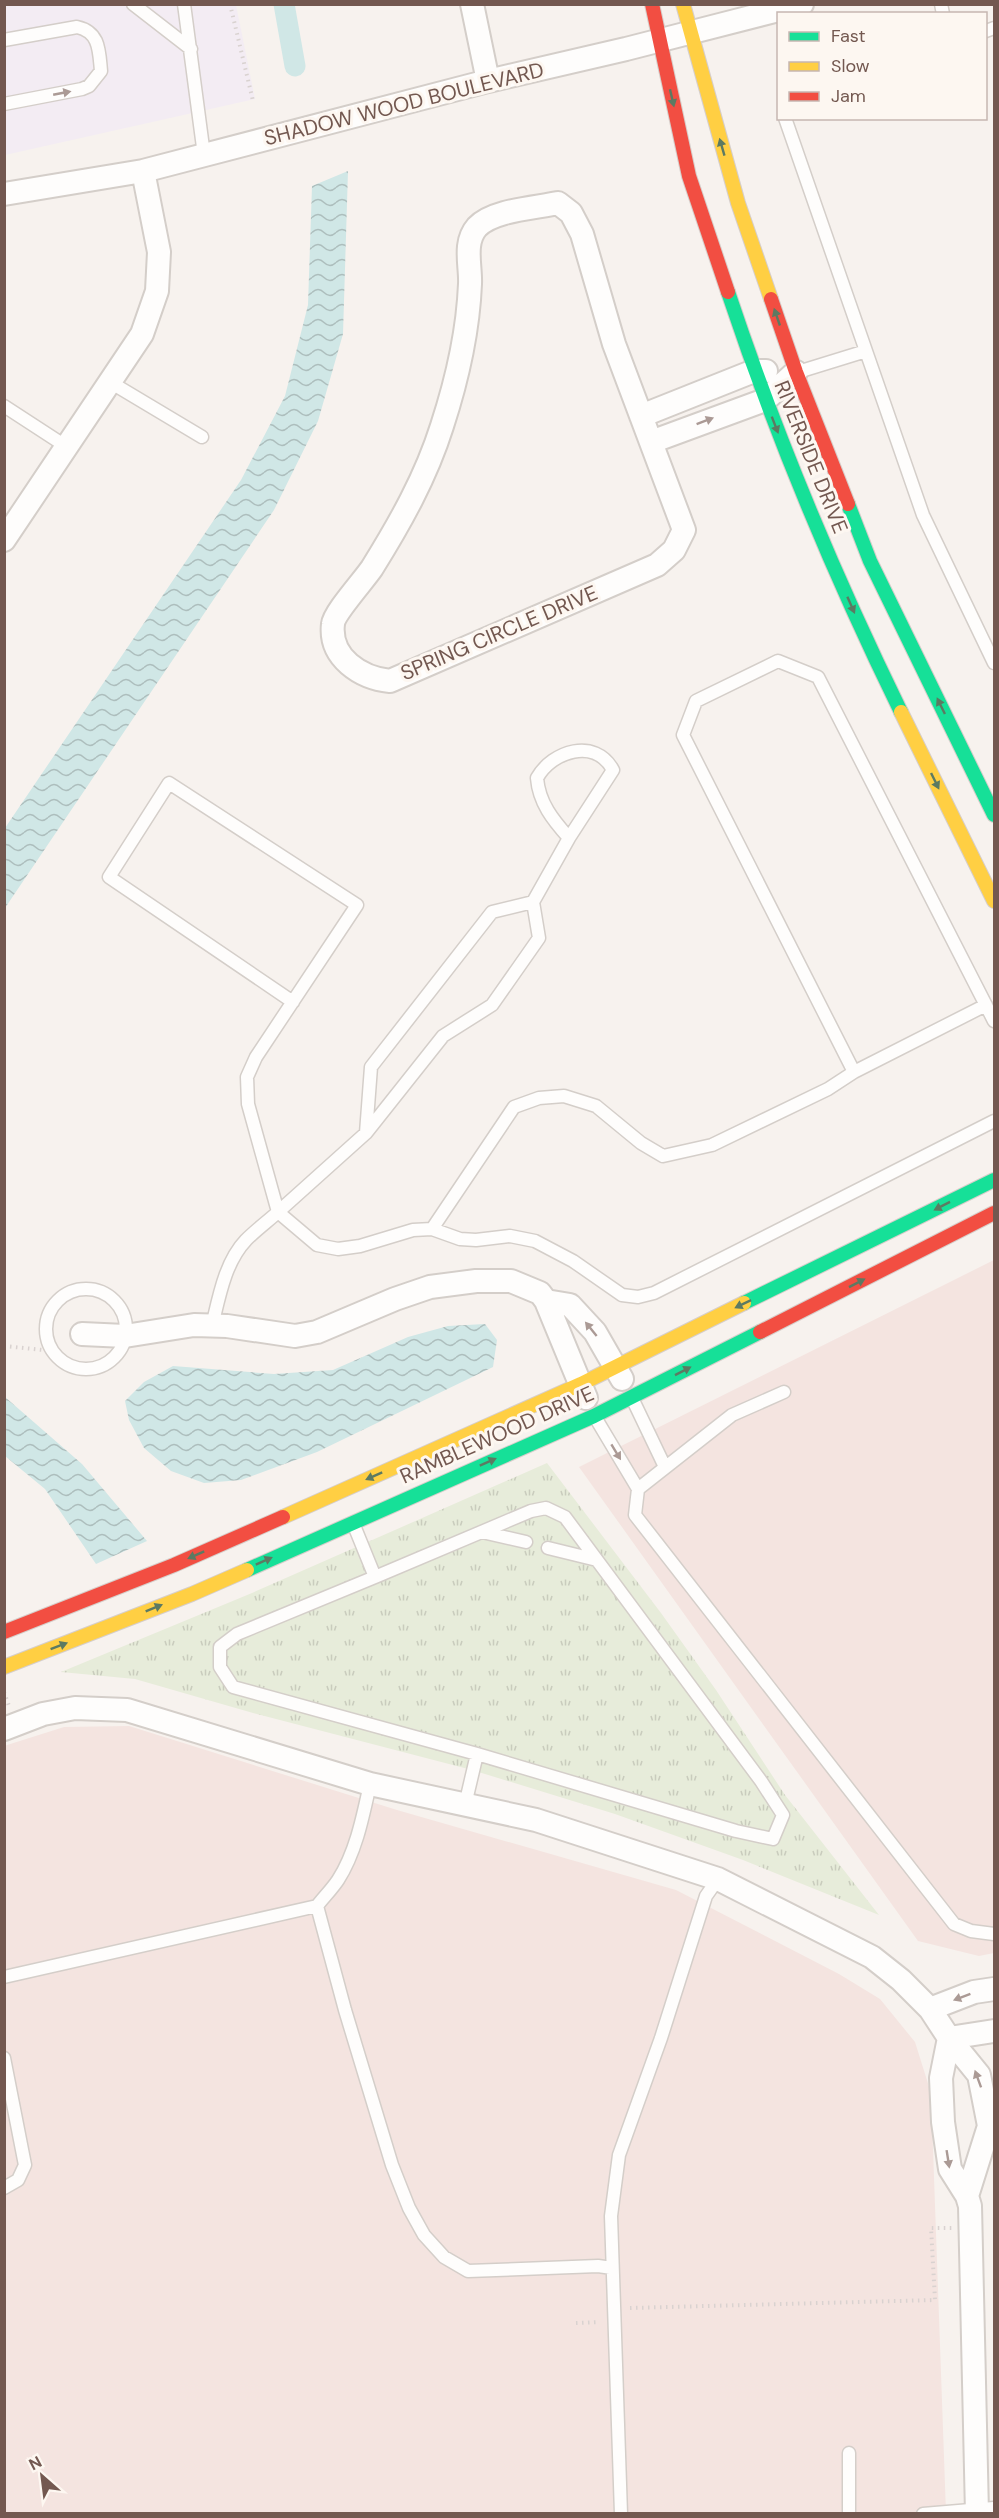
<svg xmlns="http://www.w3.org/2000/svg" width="999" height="2518" font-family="'DM Sans',sans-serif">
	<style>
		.commercial { fill: #f4e4e0 }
		.education { fill: #f3ecf3 }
		.grass { fill: url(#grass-tufts) }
		.water { fill: url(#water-waves) }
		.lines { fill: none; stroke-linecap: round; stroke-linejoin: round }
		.canal { stroke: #d0e7e6; stroke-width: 21 }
		.lane-casing { stroke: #d4cec9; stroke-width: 15 }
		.street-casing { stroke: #d4cec9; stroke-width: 26 }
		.fast-casing { stroke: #d6ceca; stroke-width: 16 }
		.slow-casing { stroke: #d6ceca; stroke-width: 16 }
		.jam-casing { stroke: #d6ceca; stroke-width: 16 }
		.path { stroke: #d9d2d0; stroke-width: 4; stroke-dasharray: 1.5 4.5; stroke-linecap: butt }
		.lane { stroke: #fefdfc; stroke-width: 12 }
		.street { stroke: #fefdfc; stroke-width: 22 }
		.fast { stroke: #16e098; stroke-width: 14 }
		.slow { stroke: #ffcf43; stroke-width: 14 }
		.jam { stroke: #f24e42; stroke-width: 14 }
		.oneway { fill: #ab9a95 }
		.oneway2 { fill: #5c7a62 }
		.labels { text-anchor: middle; stroke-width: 6; stroke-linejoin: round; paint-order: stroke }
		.street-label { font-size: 21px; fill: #735850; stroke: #fdf7f1 }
	</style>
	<defs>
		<pattern id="grass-tufts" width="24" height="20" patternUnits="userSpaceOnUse" patternTransform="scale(1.5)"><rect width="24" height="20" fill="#e7ecda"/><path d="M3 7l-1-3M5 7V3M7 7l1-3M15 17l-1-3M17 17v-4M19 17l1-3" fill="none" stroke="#c9ccbd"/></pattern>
		<pattern id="water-waves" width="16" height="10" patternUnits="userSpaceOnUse" patternTransform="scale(1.5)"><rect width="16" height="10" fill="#d0e7e6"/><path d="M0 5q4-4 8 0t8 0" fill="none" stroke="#adbebd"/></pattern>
	</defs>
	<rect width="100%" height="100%" fill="#f7f2ee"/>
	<path class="commercial" d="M994,1260V1953L979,1956L918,1941L579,1467Z
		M129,1726L397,1810L676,1890L839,1974L880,1999L915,2042L931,2093L946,2513H5L4,1746L64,1727Z"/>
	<path class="education" d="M4,5H236L255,99L5,155Z"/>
	<path class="grass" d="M547,1463L661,1613L716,1690L785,1795L879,1915L743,1860L615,1814L472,1770L253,1713L135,1679L61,1672L252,1593Z"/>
	<path class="water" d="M348,171L343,334L318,421L274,510L5,908V828L241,480L285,396L308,305L312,186Z
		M485,1324L497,1340L493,1367L317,1452L241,1480L204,1483L171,1471L144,1448L129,1420L125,1401L144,1382L173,1366L274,1374L333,1370L408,1337L448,1326Z
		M5,1397L82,1464L147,1541L96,1564L45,1489L5,1456Z"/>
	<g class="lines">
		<path class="canal" d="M284,4L295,66"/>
		<g class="lane-casing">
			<path id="lane" d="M133,4L191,49
				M184,4L204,155
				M941,4L943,14
				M986,31L994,28
				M4,40L77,27C100,32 99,51 101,71L89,86L82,89L4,104
				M785,118L923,515L994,663
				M798,372L866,351
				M110,382L202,437
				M4,406L67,447
				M569,838C553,820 539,803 537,778C552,751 595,737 613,770L569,838L533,902L539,938L492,1005L443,1036L366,1133L278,1212L317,1245L338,1249L360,1246L413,1230L432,1229L460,1239L476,1240L510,1236L535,1241L573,1261L622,1295L638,1297L654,1293L994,1121
				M854,1072L986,1005
				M366,1133L371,1067L492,912L533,902
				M432,1229L514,1107L539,1098L564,1096L596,1106L641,1143L663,1156L712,1145L828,1089L854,1072L683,735L696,701L778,661L818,677L994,1021
				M46 1329a40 40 0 1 1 80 0a40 40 0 1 1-80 0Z
				M212,1326C219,1297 225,1262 246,1240C256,1230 268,1221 278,1212L248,1104L247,1077L256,1057L357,905L169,783L109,877L293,1002
				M632,1398L665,1467
				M595,1417L638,1489L635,1515L954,1924L971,1931L994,1934
				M638,1489L732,1415L784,1392
				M353,1523L375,1577L531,1511L546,1508L565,1517L761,1781L783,1815L773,1839L736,1831L477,1754L233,1687L220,1667V1647L237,1634L375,1577
				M482,1532L526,1542
				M548,1548L597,1560
				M465,1805L477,1754
				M317,1906L345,2010L392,2165L409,2208L424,2235L444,2257L468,2271L598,2266L612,2268
				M4,1977L317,1906C324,1897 332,1889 338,1880C356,1852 363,1816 370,1784
				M4,2058L25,2165L18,2180L4,2188
				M849,2453V2514
				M621,2514L611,2216L619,2155L661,2038L706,1896L718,1879
				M923,2514L994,2508"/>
		</g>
		<g class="street-casing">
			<path id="street" d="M472,4L488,81
				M4,194L143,171L488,81L626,49L802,4
				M558,203L571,213L582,234L614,344L684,530L674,550L657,565L390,681C361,678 329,658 333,624C334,613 364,580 372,568C400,523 426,477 442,426C457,380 468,333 470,284C471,266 463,243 477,227C493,210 535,208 558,203Z
				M641,416L754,371H766
				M651,442L765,400L796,372
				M4,540L142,334L157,291L159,252L143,171
				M546,1301L570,1305L595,1332L622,1379
				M82,1334L125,1336L194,1325L227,1326L295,1336L317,1332L395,1299L430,1287L476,1281H511L540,1293L546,1301L586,1398
				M4,1729L43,1714L75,1708L127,1710L370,1784L536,1820L718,1879L872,1957L901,1980L930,2009L949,2038L979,2075L989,2126L967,2196
				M930,2009L974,1992L994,1989
				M949,2038L941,2078L943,2122L950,2169L967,2196L970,2206L977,2514
				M949,2038L994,2031"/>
		</g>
		<g class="fast-casing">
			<path id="fast" d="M728,292C776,436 834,575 901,712
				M848,504L870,561L994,815
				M744,1303L994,1180
				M247,1570L594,1416L760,1332"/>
		</g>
		<g class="slow-casing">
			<path id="slow" d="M683,4L738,203L771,299
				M901,712L994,901
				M283,1517L581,1384L744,1303
				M4,1667L192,1594L247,1570"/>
		</g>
		<g class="jam-casing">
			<path id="jam" d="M652,4L689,176L728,292
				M771,299L796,372L848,504
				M760,1332L994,1213
				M4,1632L174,1565L283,1517"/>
		</g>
		<path class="path" d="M230,4L253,101
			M4,1346L53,1351
			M4,1692L9,1706
			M630,2308L935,2300L931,2228H952
			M576,2323L599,2322
			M4,2391H8"/>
		<use href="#lane" class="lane"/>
		<use href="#street" class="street"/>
		<use href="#fast" class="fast"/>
		<use href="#slow" class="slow"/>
		<use href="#jam" class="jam"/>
	</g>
	<defs><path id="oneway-solid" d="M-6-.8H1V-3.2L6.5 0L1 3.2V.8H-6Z" transform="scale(1.5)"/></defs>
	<g class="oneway">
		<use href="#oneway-solid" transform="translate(62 93) rotate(-11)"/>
		<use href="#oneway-solid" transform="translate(705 421) rotate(-21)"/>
		<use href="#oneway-solid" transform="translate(591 1329) rotate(-129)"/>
		<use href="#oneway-solid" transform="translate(616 1452) rotate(59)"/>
		<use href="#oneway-solid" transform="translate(962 1997) rotate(159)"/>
		<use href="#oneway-solid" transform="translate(978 2079) rotate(-110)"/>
		<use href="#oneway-solid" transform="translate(948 2159) rotate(81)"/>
	</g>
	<g class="oneway2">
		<use href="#oneway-solid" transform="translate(672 98) rotate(77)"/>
		<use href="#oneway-solid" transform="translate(722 147) rotate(-106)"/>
		<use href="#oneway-solid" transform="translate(777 317) rotate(-109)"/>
		<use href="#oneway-solid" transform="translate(775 425) rotate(69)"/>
		<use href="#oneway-solid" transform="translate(851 605) rotate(66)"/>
		<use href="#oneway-solid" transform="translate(941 706) rotate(-116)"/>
		<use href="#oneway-solid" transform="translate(935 781) rotate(64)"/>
		<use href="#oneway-solid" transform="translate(942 1206) rotate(153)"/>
		<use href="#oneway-solid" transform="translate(857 1283) rotate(-27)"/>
		<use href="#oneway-solid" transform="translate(743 1304) rotate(154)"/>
		<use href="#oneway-solid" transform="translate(683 1371) rotate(-27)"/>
		<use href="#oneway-solid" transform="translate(488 1462) rotate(-24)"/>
		<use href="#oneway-solid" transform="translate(374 1476) rotate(156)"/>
		<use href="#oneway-solid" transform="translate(196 1555) rotate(156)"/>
		<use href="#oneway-solid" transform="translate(264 1561) rotate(-24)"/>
		<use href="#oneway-solid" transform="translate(154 1608) rotate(-22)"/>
		<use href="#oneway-solid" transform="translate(59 1646) rotate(-21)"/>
	</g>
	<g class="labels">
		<g class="street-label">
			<text transform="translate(404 104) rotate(-14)" y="7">SHADOW WOOD BOULEVARD</text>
			<text transform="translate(811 457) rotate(68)" y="7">RIVERSIDE DRIVE</text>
			<text transform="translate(499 633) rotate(-23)" y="7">SPRING CIRCLE DRIVE</text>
			<text transform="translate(497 1435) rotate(-24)" y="7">RAMBLEWOOD DRIVE</text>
		</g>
	</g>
	<rect width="999" height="2518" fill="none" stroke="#735850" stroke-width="12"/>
	<rect x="777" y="12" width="210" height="108" fill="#fdf7f1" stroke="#c6b7b1" stroke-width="1.5"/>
	<rect x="789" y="32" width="30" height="9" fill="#16e098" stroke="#c6b7b1" stroke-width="1.5"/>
	<text x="831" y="42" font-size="18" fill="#735850">Fast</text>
	<rect x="789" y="62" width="30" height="9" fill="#ffcf43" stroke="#c6b7b1" stroke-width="1.5"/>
	<text x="831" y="72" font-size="18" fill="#735850">Slow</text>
	<rect x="789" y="92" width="30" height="9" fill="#f24e42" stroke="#c6b7b1" stroke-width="1.5"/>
	<text x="831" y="102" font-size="18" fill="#735850">Jam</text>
	<g transform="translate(42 2476) rotate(332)" stroke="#fdf7f1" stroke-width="4.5" paint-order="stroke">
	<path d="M0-4.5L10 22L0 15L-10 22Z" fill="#735850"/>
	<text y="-9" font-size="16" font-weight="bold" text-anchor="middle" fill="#735850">N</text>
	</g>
</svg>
